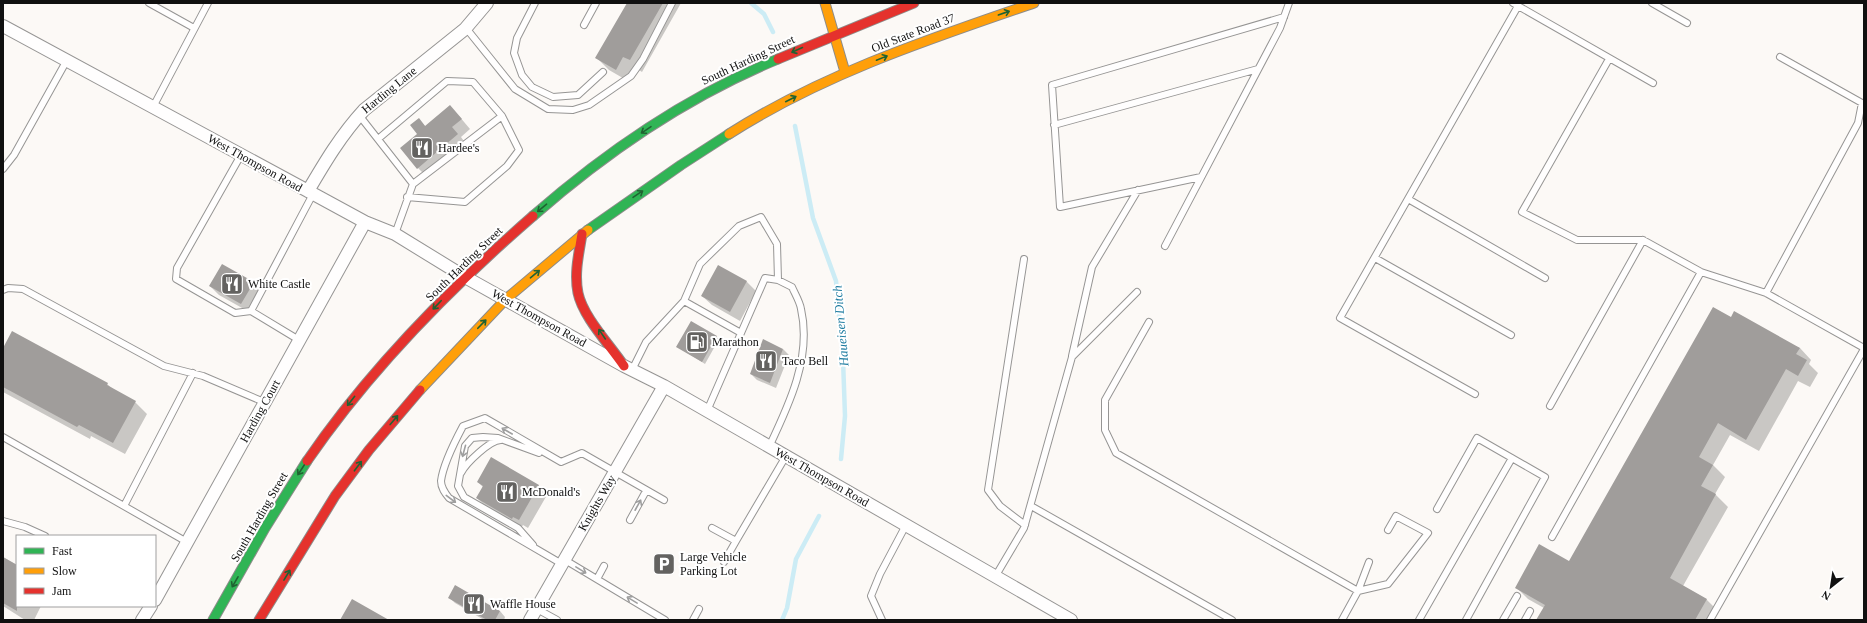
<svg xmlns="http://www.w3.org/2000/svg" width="1867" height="623" font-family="'Times New Roman',serif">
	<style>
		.shadow { fill: #0003 }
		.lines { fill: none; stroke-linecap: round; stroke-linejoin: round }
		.stream { stroke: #ccecf5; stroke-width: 4.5 }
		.building { fill: #a09d9b }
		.lane-casing { stroke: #969594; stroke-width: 8 }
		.street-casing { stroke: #969594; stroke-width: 14 }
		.fast-casing { stroke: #8d8c8a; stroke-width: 11 }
		.slow-casing { stroke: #8d8c8a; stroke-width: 11 }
		.jam-casing { stroke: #8d8c8a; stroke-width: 11 }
		.lane { stroke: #fffefe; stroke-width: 6 }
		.street { stroke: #fffefe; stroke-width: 12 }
		.fast { stroke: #30b455; stroke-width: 9 }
		.slow { stroke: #ff9f0a; stroke-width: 9 }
		.jam { stroke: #e5322d; stroke-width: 9 }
		.oneway { stroke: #206232 }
		.oneway2 { stroke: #9f9f9f }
		.labels { text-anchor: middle; stroke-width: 4; stroke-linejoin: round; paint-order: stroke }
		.street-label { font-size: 12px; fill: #101010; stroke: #fff }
		.poi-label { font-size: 12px; fill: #101010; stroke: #fff; text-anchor: start }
		.water-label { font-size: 13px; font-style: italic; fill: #1b7a9f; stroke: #fff }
	</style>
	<rect width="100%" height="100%" fill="#fcf9f6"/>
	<path class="shadow" d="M628,3H681L642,72L636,68L628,81L609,70L597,58Z
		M459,116L470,129L461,137L466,144L427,177L418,168L419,119L426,127Z
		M719,267L747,282L756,291L740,321L712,305L702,296Z
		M253,283L262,292L251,313L219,295L210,286Z
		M1731,319L1800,348L1811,360L1809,364L1818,373L1810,387L1798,381L1759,451L1730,435L1713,465L1725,477L1715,494L1728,507L1683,586L1706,599L1718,611L1713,620H1537L1544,608L1528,599L1516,587L1570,563Z
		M692,323L719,339L705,364L678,347Z
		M783,349L789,355L776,388L757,380L751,374Z
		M3,350L107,384L114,390L135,402L147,414L125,454L91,436L90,439L3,392Z
		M478,482L538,485L547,495L528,528L523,525L521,528L486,507L477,498L483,487Z
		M3,557L17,565V606H41L34,620H25L3,606Z
		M449,597L500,611L505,617L504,620H484L455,603Z"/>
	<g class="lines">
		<path class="stream" d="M751,3L764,14L773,32
			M795,126L813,218L836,281L843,359L845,416L841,459
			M782,620L787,608L796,559L819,516"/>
	</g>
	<path class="building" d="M627,3H663L630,60L623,57L616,70L595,58Z
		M450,105L462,119L452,127L458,134L417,169L400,148L417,134L410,125L419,118L425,126Z
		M222,264L254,282L241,304L209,286Z
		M718,265L747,281L730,312L701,296Z
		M1713,307L1731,317L1734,311L1800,348L1796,354L1807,360L1798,376L1786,369L1746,440L1718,423L1699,457L1713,465L1701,486L1716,494L1670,578L1707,599L1695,620H1536L1545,605L1515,588L1539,544L1569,561Z
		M691,321L717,336L702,362L676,347Z
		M12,331L108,383L107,385L136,401L113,443L79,425L77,427L3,387V348Z
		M763,339L783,349L770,383L750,374Z
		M491,457L539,485L519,520L513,517L512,519L476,498L483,486L477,482Z
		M3,557L17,565V611L3,603Z
		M455,585L500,611L495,620H487L448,598Z
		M352,599L389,620H340Z"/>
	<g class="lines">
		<g class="lane-casing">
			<path id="lane" d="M149,3L194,28
				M535,3L517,38L514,53L522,75L532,87L553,97L578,95L603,72
				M1513,3L1653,83
				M1652,3L1687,23
				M584,25L596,3
				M466,28L515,89L548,109L573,110L589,105L631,76L643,59L672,3
				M1609,59L1522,212L1577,240H1643
				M153,107L208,3
				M359,115L413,184L395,234
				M1054,125L1258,69
				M378,139L447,81L473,82L502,116L413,184
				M241,155L177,268L176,279L235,313L251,311
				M3,169L14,155L67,60
				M1201,177L1060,207L1052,85L1284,17
				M407,197L465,202L507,166L519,150L502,116
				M1408,199L1545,278
				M1165,246L1280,28L1289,3
				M1375,258L1511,335
				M1024,259L988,490L1000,506L1025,525
				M3,290L8,288L23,289L164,366L203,376L264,402
				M1766,293L1858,123L1862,103L1780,57
				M684,301L700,264L739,226L761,217L777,244L778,280
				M1149,322L1105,400V430L1116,453L1358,591L1342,620
				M299,340L251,311L313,194
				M1072,356L1092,267L1138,190
				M632,370L646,342L684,301L741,333
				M1475,394L1340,318L1518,6
				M1550,406L1643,240L1701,272L1766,293L1864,348
				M707,411L765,278L778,280L792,287C795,294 800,302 801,309C812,357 789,405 769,447
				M3,437L187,542
				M461,473C466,463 490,440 501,440
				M124,506L193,373
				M1031,506L1232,620
				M1437,509L1477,438L1545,477L1466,620
				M630,520L646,491
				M3,521L25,527L45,536
				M712,528L736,541L786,456
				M1552,537L1701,272
				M533,545L518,528L464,497L458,486L465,446L472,438L483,437L498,438L539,453
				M565,560L665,620
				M724,562L736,541
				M1369,562L1358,591L1388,584L1428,533L1396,516L1388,530
				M562,564L449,498C445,493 441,488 441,481C443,465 455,441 463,426L485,418L561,462L582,453L664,500
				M995,577L1024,528L1072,357L1137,292
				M597,579L604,566
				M537,609L557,620
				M693,620L699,609
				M882,620L871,596L880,574L906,525
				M1419,620L1512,458
				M1503,620L1517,596
				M1525,620L1530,611
				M1710,620L1864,349"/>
		</g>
		<g class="street-casing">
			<path id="street" d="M3,26L308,191L365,222L395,234L465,277L624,366L664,386L1071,620
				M308,191C325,162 341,135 364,110L465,29L487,3
				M155,600L365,222
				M142,620L151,606
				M530,620L664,386"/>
		</g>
		<g class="fast-casing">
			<path id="fast" d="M533,216C606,152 688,96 778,59
				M588,230L681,165L729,134
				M213,620L265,528L307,461"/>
		</g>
		<g class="slow-casing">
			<path id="slow" d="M825,3L845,72
				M729,134C823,74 929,39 1034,3
				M420,390L506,299L588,230"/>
		</g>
		<g class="jam-casing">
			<path id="jam" d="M778,59L914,3
				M582,234C579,253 574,273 578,293C583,317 610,345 624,366
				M307,461C370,369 449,289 533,216
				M259,620L335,496L369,450L420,390"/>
		</g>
		<use href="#lane" class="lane"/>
		<use href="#street" class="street"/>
		<use href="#fast" class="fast"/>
		<use href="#slow" class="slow"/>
		<use href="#jam" class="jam"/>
	</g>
	<defs><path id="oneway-shaft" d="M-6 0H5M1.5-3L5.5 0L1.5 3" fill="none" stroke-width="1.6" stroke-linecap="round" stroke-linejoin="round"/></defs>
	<g class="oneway">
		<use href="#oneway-shaft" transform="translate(1004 13) rotate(-19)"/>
		<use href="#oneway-shaft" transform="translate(797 50) rotate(156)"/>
		<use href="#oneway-shaft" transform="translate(882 58) rotate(-22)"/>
		<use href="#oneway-shaft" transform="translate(791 99) rotate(-27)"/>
		<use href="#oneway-shaft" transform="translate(646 130) rotate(146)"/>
		<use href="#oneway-shaft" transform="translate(638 194) rotate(-34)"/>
		<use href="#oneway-shaft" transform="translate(542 208) rotate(140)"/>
		<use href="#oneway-shaft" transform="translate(535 274) rotate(-40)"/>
		<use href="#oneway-shaft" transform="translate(437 305) rotate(134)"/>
		<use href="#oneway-shaft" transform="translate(482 324) rotate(-46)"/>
		<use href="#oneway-shaft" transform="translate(602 334) rotate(-124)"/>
		<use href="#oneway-shaft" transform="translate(351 401) rotate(128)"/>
		<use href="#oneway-shaft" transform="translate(394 420) rotate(-50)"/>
		<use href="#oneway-shaft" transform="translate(358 466) rotate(-53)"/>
		<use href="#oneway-shaft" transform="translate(301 470) rotate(123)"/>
		<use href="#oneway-shaft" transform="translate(287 575) rotate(-59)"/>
		<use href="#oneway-shaft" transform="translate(235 582) rotate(120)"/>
	</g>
	<g class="oneway2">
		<use href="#oneway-shaft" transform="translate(507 431) rotate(-150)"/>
		<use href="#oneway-shaft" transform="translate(464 451) rotate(105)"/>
		<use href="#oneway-shaft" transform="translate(451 499) rotate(37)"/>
		<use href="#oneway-shaft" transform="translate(638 505) rotate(-61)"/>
		<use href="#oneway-shaft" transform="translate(581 570) rotate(31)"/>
		<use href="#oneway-shaft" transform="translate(632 600) rotate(-149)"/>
	</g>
	<defs>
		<g id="restaurant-square" transform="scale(1.15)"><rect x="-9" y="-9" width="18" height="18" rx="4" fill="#636260" stroke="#fff"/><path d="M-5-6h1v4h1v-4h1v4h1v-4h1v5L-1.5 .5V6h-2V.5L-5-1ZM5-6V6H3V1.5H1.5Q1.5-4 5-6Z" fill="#fff"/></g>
		<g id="fuel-square" transform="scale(1.15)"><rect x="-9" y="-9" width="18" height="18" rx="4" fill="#636260" stroke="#fff"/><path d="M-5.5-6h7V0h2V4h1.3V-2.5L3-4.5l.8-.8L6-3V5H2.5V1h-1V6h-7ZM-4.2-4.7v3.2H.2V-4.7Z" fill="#fff"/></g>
		<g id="parking-square" transform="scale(1.15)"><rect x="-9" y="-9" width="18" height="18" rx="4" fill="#636260" stroke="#fff"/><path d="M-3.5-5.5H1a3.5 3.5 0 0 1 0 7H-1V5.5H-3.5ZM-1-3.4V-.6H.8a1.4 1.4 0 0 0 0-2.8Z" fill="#fff"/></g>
	</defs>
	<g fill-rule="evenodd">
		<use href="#restaurant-square" x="422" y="148"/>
		<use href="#restaurant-square" x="232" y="284"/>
		<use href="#fuel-square" x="697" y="342"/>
		<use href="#restaurant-square" x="766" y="361"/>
		<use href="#restaurant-square" x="507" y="492"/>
		<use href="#parking-square" x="664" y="564"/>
		<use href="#restaurant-square" x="474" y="604"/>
	</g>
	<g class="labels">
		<g class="street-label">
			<text transform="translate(913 33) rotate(-21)" y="4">Old State Road 37</text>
			<text transform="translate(748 60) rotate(-25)" y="4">South Harding Street</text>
			<text transform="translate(389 90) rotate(-39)" y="4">Harding Lane</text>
			<text transform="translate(255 163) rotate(29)" y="4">West Thompson Road</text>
			<text transform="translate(464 264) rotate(-44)" y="4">South Harding Street</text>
			<text transform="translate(539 318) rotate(29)" y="4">West Thompson Road</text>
			<text transform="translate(260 411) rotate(-61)" y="4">Harding Court</text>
			<text transform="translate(822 477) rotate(30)" y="4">West Thompson Road</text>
			<text transform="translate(597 503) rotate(-60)" y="4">Knights Way</text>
			<text transform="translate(259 517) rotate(-60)" y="4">South Harding Street</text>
		</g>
		<g class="poi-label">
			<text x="438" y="152">Hardee's</text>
			<text x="248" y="288">White Castle</text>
			<text x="712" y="346">Marathon</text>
			<text x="782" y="365">Taco Bell</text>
			<text x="522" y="496">McDonald's</text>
			<text x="680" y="561">Large Vehicle<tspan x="680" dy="14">Parking Lot</tspan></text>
			<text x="490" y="608">Waffle House</text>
		</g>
		<g class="water-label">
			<text transform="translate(840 326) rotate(-95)" y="5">Haueisen Ditch</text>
		</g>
	</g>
	<rect width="1867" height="623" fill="none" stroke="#101010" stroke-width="8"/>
	<rect x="16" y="535" width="140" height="72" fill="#ffffff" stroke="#9f9f9f"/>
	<rect x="24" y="548" width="20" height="6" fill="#30b455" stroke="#9f9f9f"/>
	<text x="52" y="555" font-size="12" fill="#101010">Fast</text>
	<rect x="24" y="568" width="20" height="6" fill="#ff9f0a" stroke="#9f9f9f"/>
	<text x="52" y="575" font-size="12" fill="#101010">Slow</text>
	<rect x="24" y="588" width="20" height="6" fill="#e5322d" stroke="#9f9f9f"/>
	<text x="52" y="595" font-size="12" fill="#101010">Jam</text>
	<g transform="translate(1831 587) rotate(210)" stroke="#ffffff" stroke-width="3" paint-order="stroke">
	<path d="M0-3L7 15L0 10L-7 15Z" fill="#101010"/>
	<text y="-6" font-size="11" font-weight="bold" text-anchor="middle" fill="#101010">N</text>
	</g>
</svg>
